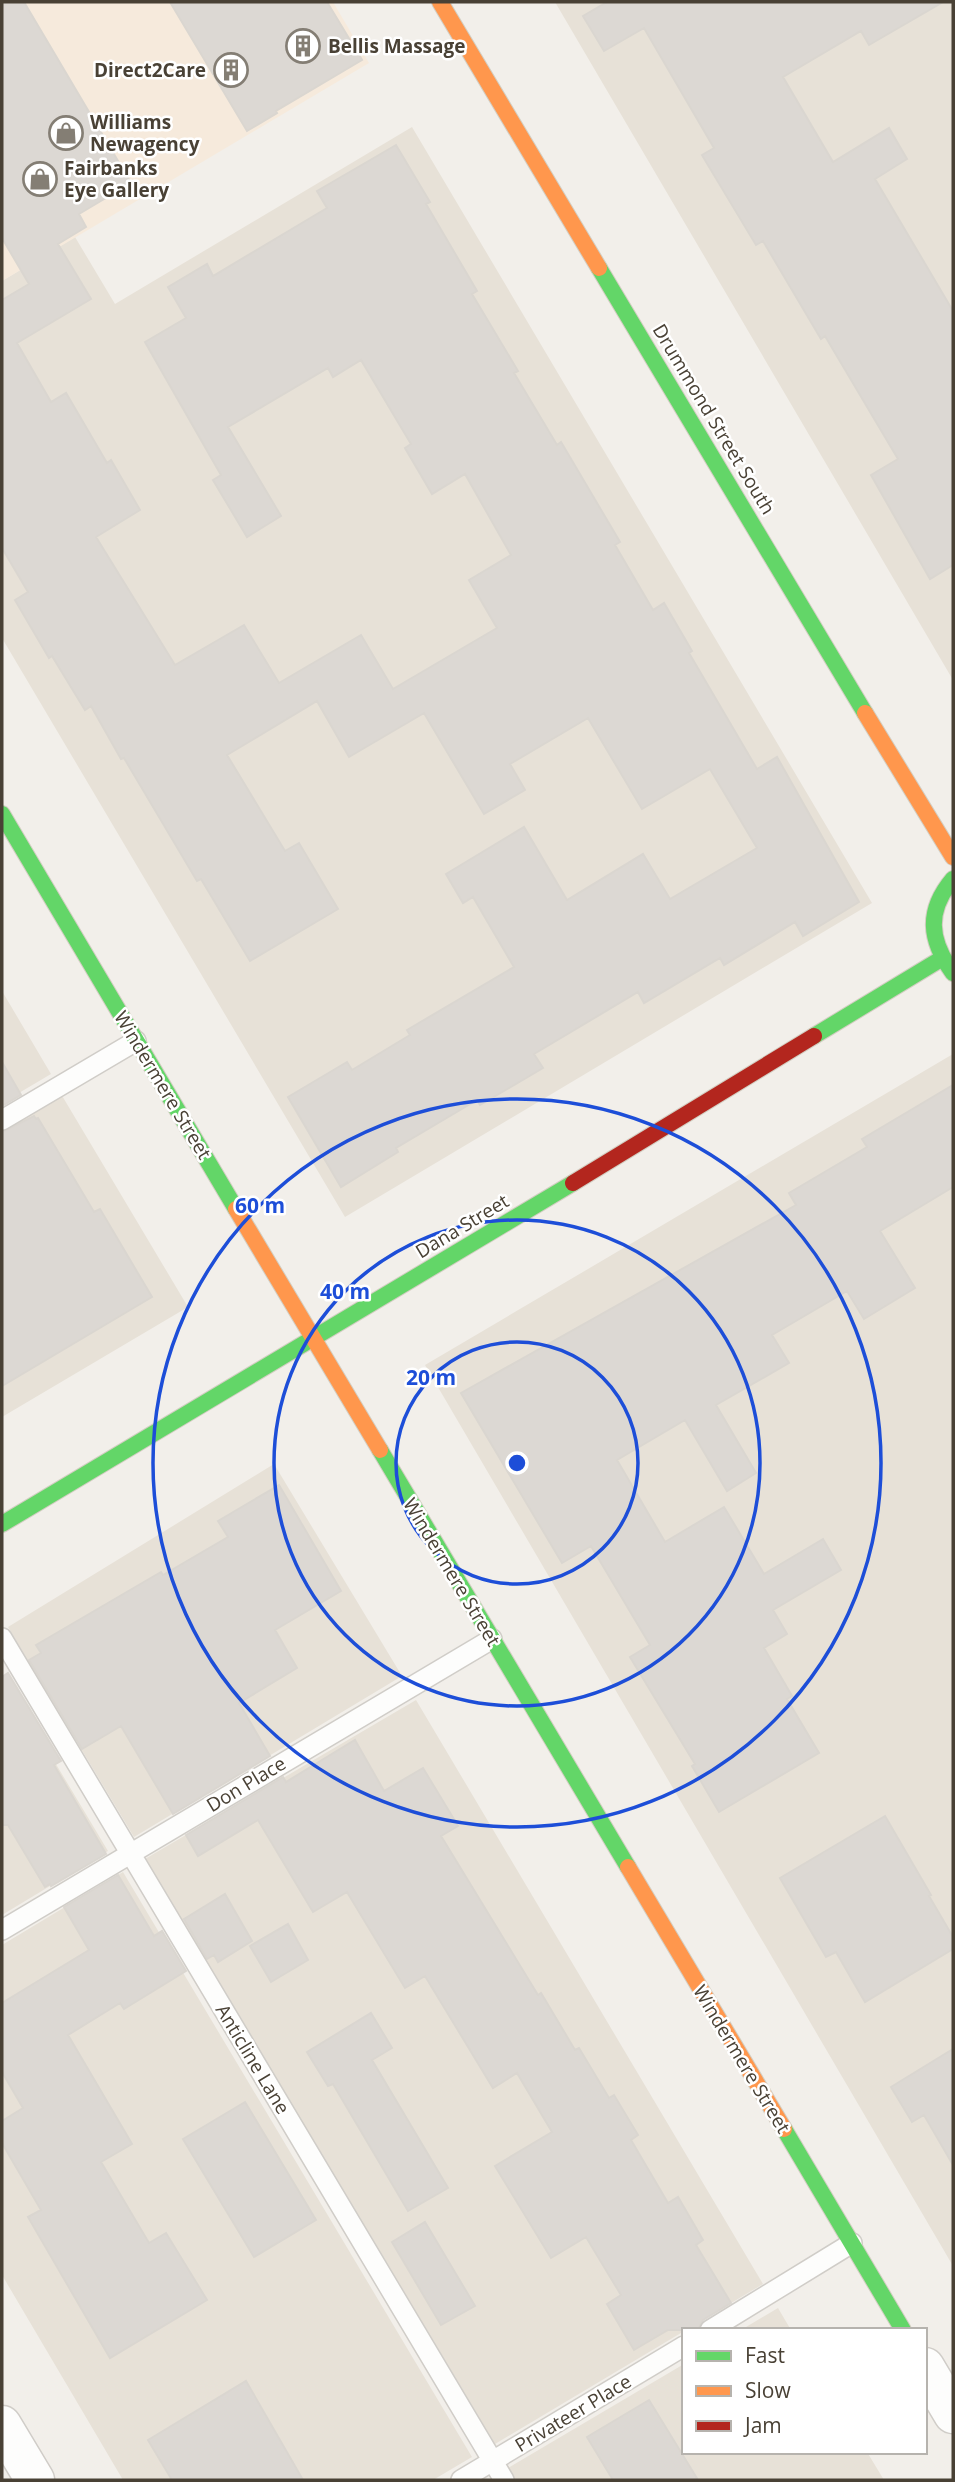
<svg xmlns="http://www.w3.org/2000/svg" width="955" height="2482" font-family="'Open Sans',sans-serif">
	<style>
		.residential { fill: #e7e1d7 }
		.commercial { fill: #f6eadc }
		.building { fill: #dcd8d3; stroke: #dad6d0; stroke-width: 2 }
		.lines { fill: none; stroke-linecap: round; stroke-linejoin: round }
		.lane-casing { stroke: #d0cdc8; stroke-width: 22 }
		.street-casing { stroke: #d0cdc8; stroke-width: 41 }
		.fast-casing { stroke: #d3cec2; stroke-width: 18 }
		.slow-casing { stroke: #d3cec2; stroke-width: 18 }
		.jam-casing { stroke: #d3cec2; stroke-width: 18 }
		.lane { stroke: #fdfdfc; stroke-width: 19 }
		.street { stroke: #fdfdfc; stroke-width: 38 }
		.fast { stroke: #63d668; stroke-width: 16 }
		.slow { stroke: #ff974d; stroke-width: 16 }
		.jam { stroke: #b3261e; stroke-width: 16 }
		.ring { fill: none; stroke: #1d4ed8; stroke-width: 3.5 }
		.labels { text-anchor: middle; stroke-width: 5; stroke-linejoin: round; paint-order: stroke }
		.poi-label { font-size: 19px; font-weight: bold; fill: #494135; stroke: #fff; text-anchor: start }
		.street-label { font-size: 19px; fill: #494135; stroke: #fff }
		.centre { fill: #1d4ed8; stroke: #fff; stroke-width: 3.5 }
		.ring-label { font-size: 21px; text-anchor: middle; font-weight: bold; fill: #1d4ed8; stroke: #fff; stroke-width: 5; stroke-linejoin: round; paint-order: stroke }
	</style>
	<rect width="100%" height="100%" fill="#f2efea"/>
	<path class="residential" d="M555,2H953V680Z
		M412,127L872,903L345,1217L2,638V281L75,237L115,304Z
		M2,991L51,1074L2,1103Z
		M953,1054V2266L425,1365Z
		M61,1094L188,1307L2,1417V1129Z
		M274,1464L402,1676L134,1837L8,1627Z
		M2,1674L108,1851L2,1915Z
		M416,1700L763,2284L495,2444L145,1859Z
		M123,1872L472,2457L433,2480H123L2,2275V1945Z
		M778,2308L791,2330H741Z
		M684,2364V2452H867L884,2480H516L508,2468Z"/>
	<path class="commercial" d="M2,2H333L369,63L2,281Z"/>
	<path class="building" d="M2,2H24L131,183L79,214L86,227L58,244L91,299L17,343L51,402L66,393L107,463L111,460L140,510L96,537L175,665L244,625L279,683L361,635L393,689L497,628L469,580L511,555L465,474L432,494L405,448L411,444L361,360L333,377L328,368L228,427L281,516L247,537L213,480L221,475L145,342L186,318L168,287L207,264L213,276L327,208L317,191L396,145L430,202L426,204L477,291L472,294L518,371L514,373L557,445L561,442L620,542L615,545L653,610L664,603L692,651L689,653L757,769L777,757L859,902L803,936L795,922L724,965L720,958L644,1003L638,992L534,1054L543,1068L480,1105L477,1100L396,1148L398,1152L341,1187L288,1097L347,1062L352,1070L410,1035L407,1030L514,967L473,897L463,903L446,874L524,827L567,900L643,854L670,899L757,848L710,769L642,809L588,718L510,764L525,790L484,814L424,713L349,757L317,701L227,755L285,851L299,843L338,909L250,961L201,879L197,881L124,758L121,759L91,706L85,710L52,656L49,658L15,600L28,592L2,548V300L29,284L2,238Z
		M170,2H327L362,60L276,111L277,113L247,131Z
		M607,2H943L869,45L861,31L783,77L833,162L889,128L907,159L875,179L953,311V565L930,579L871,475L898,459L825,336L821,339L763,241L756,245L702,155L714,148L644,28L604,51L583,16Z
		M2,1062L21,1095L2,1106Z
		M953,1085V1187L880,1231L915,1288L864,1319L847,1291L772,1335L789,1363L716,1405L756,1473L727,1491L685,1420L617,1460L665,1542L724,1507L764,1574L823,1539L841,1570L773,1610L787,1634L764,1648L792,1696L787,1699L819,1753L719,1812L692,1766L695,1764L630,1657L650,1645L591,1546L562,1563L461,1393L796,1205L789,1193L867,1147L862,1139Z
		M34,1116L36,1119L38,1118L94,1212L100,1209L152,1297L2,1386V1132Z
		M279,1485L341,1591L275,1630L297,1668L239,1703L270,1756L173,1814L121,1726L82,1749L29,1660L41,1653L36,1645L161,1572L163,1575L228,1537L218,1521Z
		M8,1673L61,1761L54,1765L106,1854L51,1886L50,1884L45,1887L8,1825H2V1677Z
		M355,1740L384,1791L423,1768L458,1826L441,1836L538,1995L541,1993L575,2050L579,2048L609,2098L614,2095L638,2135L631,2140L668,2203L678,2197L703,2240L696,2245L731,2303L703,2320L698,2330H668L634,2350L607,2304L621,2295L586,2237L551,2258L495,2166L552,2132L517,2073L493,2088L425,1976L405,1988L347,1892L313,1912L258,1820L198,1856L186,1835L283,1777L286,1782Z
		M885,1816L931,1895L929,1896L953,1937V1949L865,2002L836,1952L826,1957L780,1878Z
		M118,1875L154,1936L162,1931L186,1971L124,2009L120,2003L68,2035L132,2144L101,2162L149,2243L166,2233L207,2300L110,2358L28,2217L41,2210L2,2143V2121L23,2108L2,2072V2003L89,1950L64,1907Z
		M225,1894L252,1941L218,1962L214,1955L207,1959L184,1919Z
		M288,1924L308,1960L271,1982L250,1946Z
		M371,2013L392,2048L372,2060L448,2188L408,2211L333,2084L328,2086L307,2052Z
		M953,2049V2165L924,2115L912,2122L891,2087Z
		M245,2102L316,2220L254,2257L183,2139Z
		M425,2222L475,2306L441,2325L392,2242Z
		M246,2381L303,2480H172L148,2440Z
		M649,2400L698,2480H613L587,2437Z"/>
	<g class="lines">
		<g class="lane-casing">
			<path id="lane" d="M2,1120L136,1041
				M2,1638L504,2480
				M2,1930L492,1639
				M710,2330L852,2243
				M461,2480L684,2346"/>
		</g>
		<g class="street-casing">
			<path id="street" d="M925,2367L953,2414
				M2,2425L35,2480"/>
		</g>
		<g class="fast-casing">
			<path id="fast" d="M599,268L865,713
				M2,814L236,1209
				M953,879C926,911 929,940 953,973
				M814,1036L941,959
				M380,1450L628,1867
				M2,1524L573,1183
				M784,2129L903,2330"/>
		</g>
		<g class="slow-casing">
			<path id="slow" d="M440,2L599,268
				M865,713L953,857
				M236,1209L380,1450
				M628,1867L784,2129"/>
		</g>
		<g class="jam-casing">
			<path id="jam" d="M573,1183L814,1036"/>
		</g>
		<use href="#lane" class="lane"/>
		<use href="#street" class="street"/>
		<use href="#fast" class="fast"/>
		<use href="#slow" class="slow"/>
		<use href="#jam" class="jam"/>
	</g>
	<g class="ring">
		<circle cx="517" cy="1463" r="121"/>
		<circle cx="517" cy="1463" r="243"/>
		<circle cx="517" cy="1463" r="364"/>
	</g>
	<defs>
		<g id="building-ring" transform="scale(1.75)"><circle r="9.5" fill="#fff" stroke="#847e74" stroke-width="1.5"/><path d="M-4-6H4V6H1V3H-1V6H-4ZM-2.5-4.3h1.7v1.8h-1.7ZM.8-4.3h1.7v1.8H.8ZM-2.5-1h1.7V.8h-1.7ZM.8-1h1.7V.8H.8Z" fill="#847e74"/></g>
		<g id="shop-ring" transform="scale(1.75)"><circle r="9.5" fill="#fff" stroke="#847e74" stroke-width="1.5"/><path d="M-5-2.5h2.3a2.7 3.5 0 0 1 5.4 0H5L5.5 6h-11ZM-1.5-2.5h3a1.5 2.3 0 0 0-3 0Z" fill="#847e74"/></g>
	</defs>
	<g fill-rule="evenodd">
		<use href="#building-ring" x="303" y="46"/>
		<use href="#building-ring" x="231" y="70"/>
		<use href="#shop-ring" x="66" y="133"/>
		<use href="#shop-ring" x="40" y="179"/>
	</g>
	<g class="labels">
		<g class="poi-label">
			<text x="328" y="53">Bellis Massage</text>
			<text x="206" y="77" text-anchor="end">Direct2Care</text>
			<text x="90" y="129">Williams<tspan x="90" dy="22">Newagency</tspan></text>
			<text x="64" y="175">Fairbanks<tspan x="64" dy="22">Eye Gallery</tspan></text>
		</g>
		<g class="street-label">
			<text transform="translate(714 419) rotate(59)" y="7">Drummond Street South</text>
			<text transform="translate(163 1085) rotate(59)" y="7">Windermere Street</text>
			<text transform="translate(462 1226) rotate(-31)" y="7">Dana Street</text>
			<text transform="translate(452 1572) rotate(59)" y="7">Windermere Street</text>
			<text transform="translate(246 1784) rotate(-31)" y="7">Don Place</text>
			<text transform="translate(253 2059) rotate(59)" y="7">Anticline Lane</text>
			<text transform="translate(742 2059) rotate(59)" y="7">Windermere Street</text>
			<text transform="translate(573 2413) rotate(-31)" y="7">Privateer Place</text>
		</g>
	</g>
	<circle cx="517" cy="1463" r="10" class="centre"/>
	<g class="ring-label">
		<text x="260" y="1213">60 m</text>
		<text x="345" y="1299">40 m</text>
		<text x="431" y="1385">20 m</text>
	</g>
	<rect width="955" height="2482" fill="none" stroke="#494135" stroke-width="7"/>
	<rect x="682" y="2328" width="245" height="126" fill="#ffffff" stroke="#b6b3ae" stroke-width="2"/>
	<rect x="696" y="2351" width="35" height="10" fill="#63d668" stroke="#b6b3ae" stroke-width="2"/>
	<text x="745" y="2363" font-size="21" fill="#494135">Fast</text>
	<rect x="696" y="2386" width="35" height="10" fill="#ff974d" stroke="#b6b3ae" stroke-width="2"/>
	<text x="745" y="2398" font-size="21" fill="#494135">Slow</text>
	<rect x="696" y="2421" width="35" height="10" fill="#b3261e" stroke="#b6b3ae" stroke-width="2"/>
	<text x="745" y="2433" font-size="21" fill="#494135">Jam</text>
</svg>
